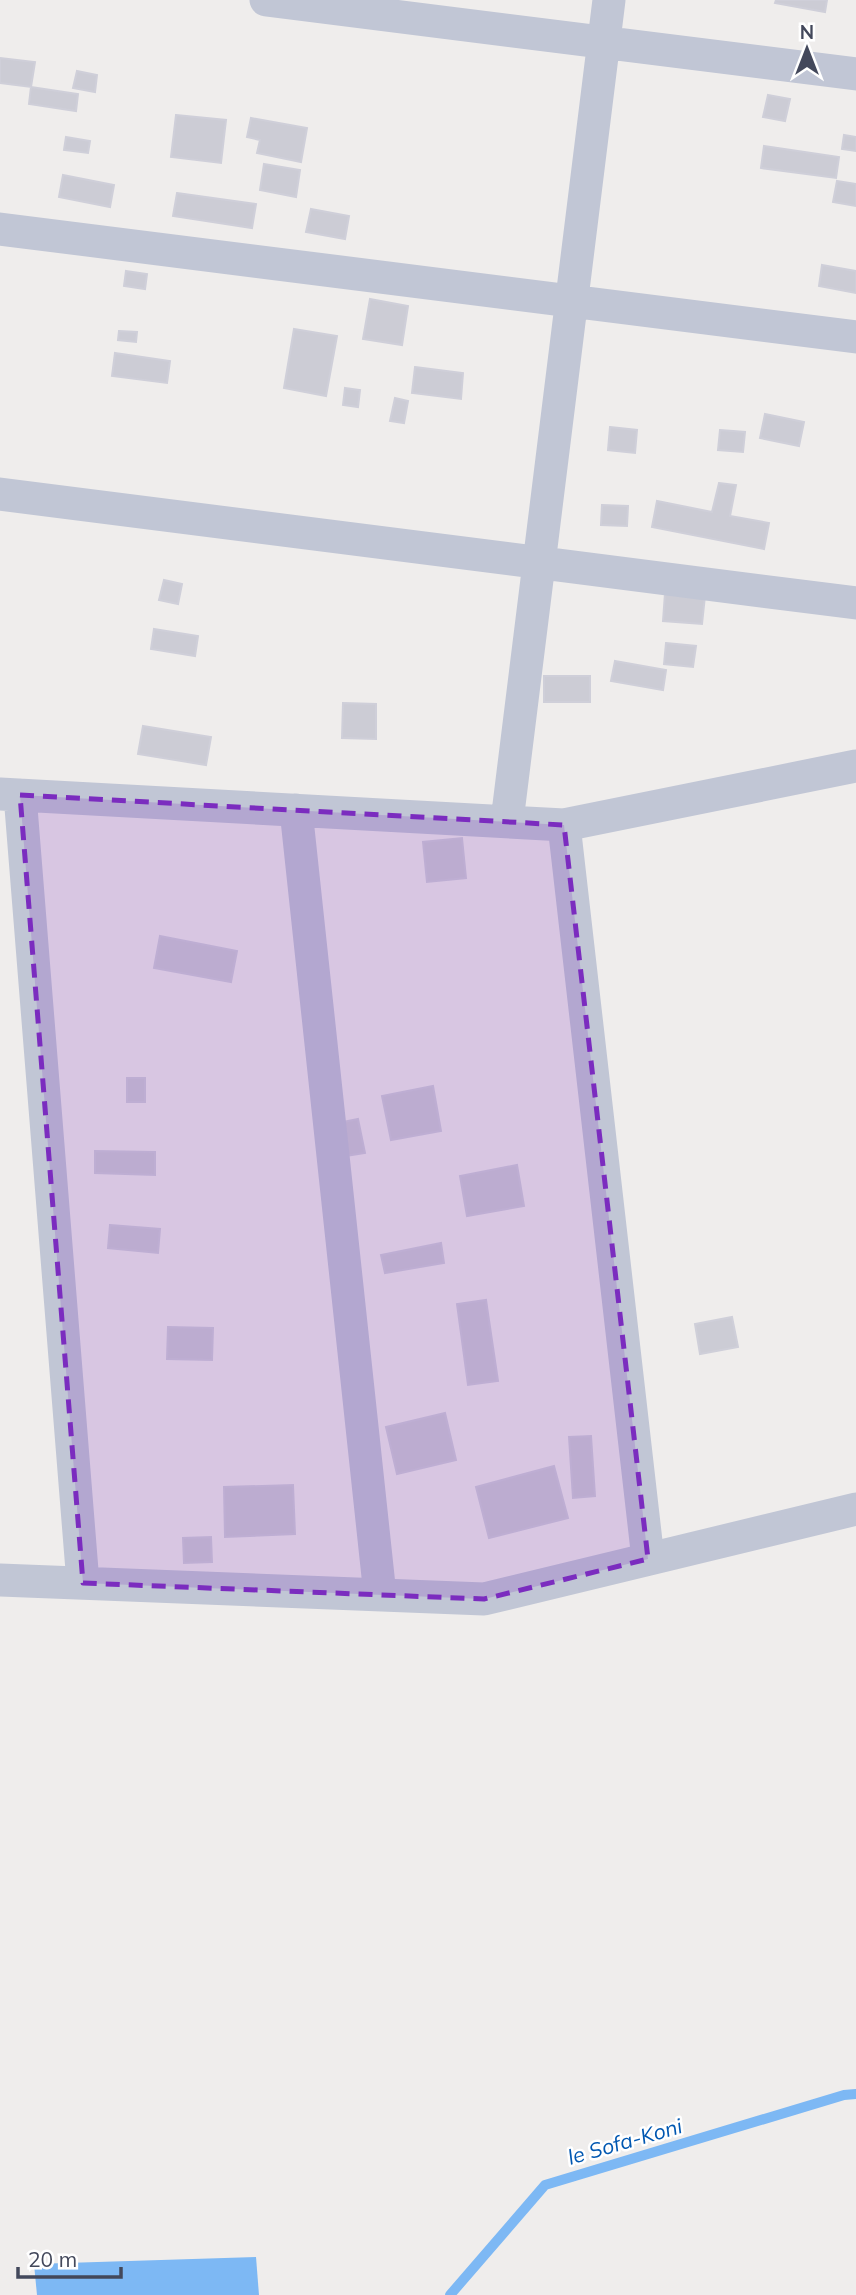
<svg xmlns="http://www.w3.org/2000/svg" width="856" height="2295" font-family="Mulish,sans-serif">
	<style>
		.water { fill: #7db8f4 }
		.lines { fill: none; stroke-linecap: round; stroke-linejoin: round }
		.stream { stroke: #7db8f4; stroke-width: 10 }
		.building { fill: #ccccd5; stroke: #cfcfd9; stroke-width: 2 }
		.minor { stroke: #c1c6d5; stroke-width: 33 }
		.marked { fill: #7b2cbf; fill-opacity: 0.2; stroke: #7b2cbf; stroke-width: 5; stroke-dasharray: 14 9; stroke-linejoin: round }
		.labels { text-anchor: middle; stroke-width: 5; stroke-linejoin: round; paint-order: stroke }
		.water-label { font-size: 21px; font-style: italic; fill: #0057b1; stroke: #fff }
	</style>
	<rect width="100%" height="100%" fill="#efedec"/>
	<path class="water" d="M256,2257L259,2295H37L34,2264Z"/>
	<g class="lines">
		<path class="stream" d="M450,2295L545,2185L844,2095L856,2094"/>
	</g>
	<path class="building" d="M776,0H827L825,12L775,3Z
		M0,58L35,62L31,87L0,83Z
		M77,71L97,75L95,92L73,88Z
		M31,87L78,94L76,111L29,104Z
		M768,95L790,99L785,121L763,117Z
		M176,115L226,120L221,163L171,157Z
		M251,118L307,128L301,162L257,153L260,140L247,137Z
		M844,135L856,137V151L842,149Z
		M66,137L90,141L88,153L64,150Z
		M764,146L839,157L836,178L761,168Z
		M264,164L300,170L296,197L260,190Z
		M63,175L114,185L110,207L59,197Z
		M837,181L856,184V206L833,202Z
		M177,193L256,204L252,228L173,216Z
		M311,209L349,216L345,239L306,232Z
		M822,265L856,271V293L819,286Z
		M126,271L147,274L145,289L124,286Z
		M370,299L408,306L402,345L363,339Z
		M294,329L337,336L326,396L284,388Z
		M119,331L137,332L136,342L118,340Z
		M115,353L170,361L167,383L112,376Z
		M415,367L463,373L461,399L412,393Z
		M345,388L360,390L358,407L343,405Z
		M395,398L408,401L404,423L390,421Z
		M765,414L804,422L799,446L760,438Z
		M610,427L637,430L635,453L608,450Z
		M720,430L745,432L743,452L718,450Z
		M719,483L736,485L730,516L769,523L764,549L652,527L657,501L712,512Z
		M602,505L628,506L627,526L601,525Z
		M164,580L182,584L178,604L159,600Z
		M665,593L705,596L702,624L663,621Z
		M154,629L198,636L195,656L151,649Z
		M666,643L696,646L693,667L664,664Z
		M615,661L666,670L663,690L611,681Z
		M544,676H590V702H544Z
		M343,703L376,704V739L342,738Z
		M143,726L211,737L206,765L138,754Z
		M462,838L466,878L427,882L423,842Z
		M160,936L237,951L231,982L154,968Z
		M127,1078H145V1102H127Z
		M433,1086L441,1131L391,1140L382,1096Z
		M358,1119L365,1153L339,1157L333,1124Z
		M95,1151L155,1152V1175L95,1173Z
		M517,1165L524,1206L467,1216L460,1176Z
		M110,1225L160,1229L158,1253L108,1248Z
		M441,1243L444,1263L385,1273L381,1255Z
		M486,1300L498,1381L468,1385L457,1304Z
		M732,1317L738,1347L700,1354L695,1324Z
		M168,1327L213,1328L212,1360L167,1359Z
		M445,1413L456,1460L397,1474L386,1427Z
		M591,1436L595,1496L573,1498L569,1437Z
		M554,1466L568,1518L489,1538L476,1487Z
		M293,1485L295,1534L225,1537L224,1487Z
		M211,1537L212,1562L184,1563L183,1538Z"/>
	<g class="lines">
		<path class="minor" d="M266,0L856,74
			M0,229L856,337
			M0,494L856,603
			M0,794L564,825L856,766
			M20,795L83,1583
			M296,810L380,1595
			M507,821L609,0
			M564,825L648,1559
			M0,1580L484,1599L856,1509"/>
	</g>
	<path class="marked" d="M20,795L564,825L648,1559L484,1599L83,1583Z"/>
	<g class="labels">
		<g class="water-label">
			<text transform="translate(625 2142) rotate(-16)" y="7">le Sofa-Koni</text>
		</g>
	</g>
	<g transform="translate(807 49)" stroke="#ffffff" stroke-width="5" paint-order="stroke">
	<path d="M0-5L12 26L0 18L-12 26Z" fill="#43485b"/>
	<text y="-10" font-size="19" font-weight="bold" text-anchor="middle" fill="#43485b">N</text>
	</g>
	<path d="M18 2267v10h103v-10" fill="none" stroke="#43485b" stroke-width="3.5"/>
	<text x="28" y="2267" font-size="21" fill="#43485b" stroke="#ffffff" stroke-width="5" paint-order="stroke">20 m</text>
</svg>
